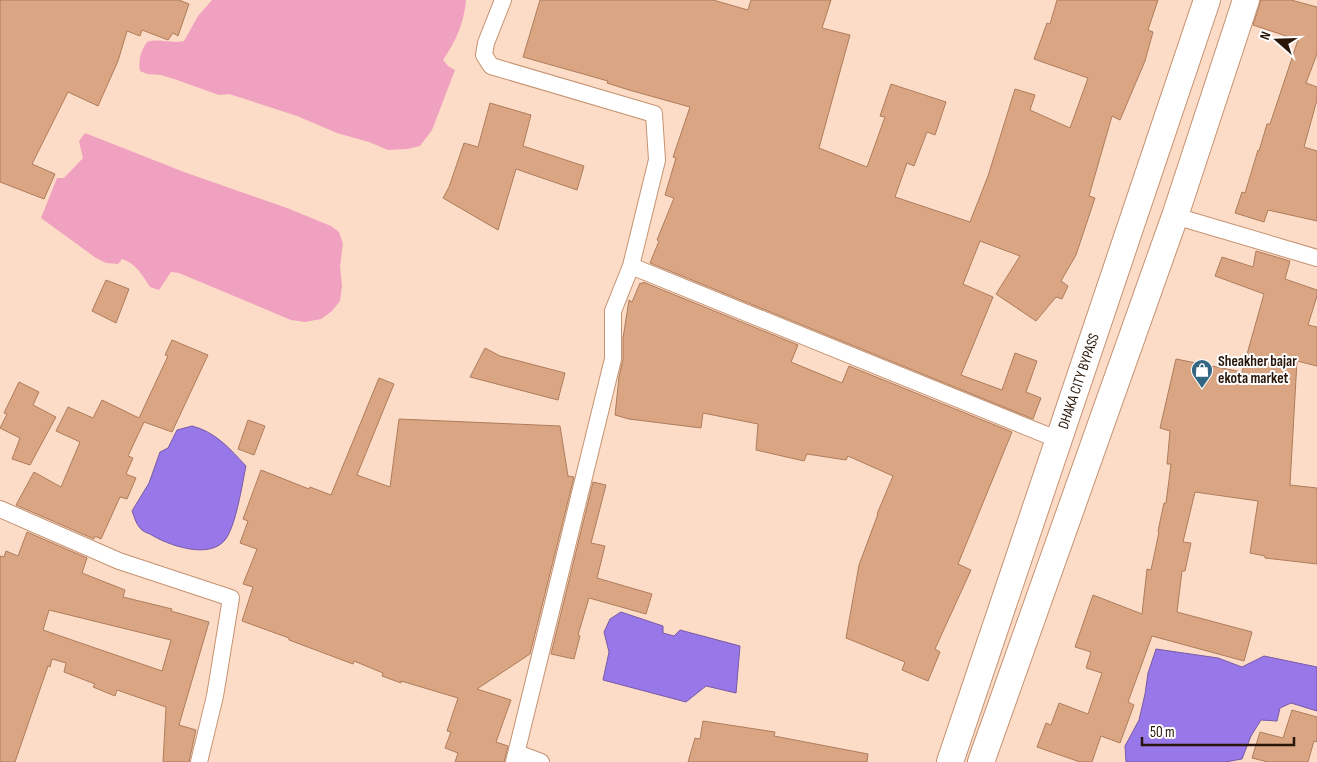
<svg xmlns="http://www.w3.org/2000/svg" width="1317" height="762" font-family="'Sofia Sans Condensed',sans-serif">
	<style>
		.green { fill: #efa1bf }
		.water { fill: #9877e8; stroke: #775aa5 }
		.building { fill: #d9a583; stroke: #ae7d5c; fill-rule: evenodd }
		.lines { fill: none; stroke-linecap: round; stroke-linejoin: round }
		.minor-casing { stroke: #c59271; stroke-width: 18 }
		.trunk-casing { stroke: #c59271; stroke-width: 28 }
		.minor { stroke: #fff; stroke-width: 16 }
		.trunk { stroke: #fff; stroke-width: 26 }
		.labels { text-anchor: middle; stroke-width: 4; stroke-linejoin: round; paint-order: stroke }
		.poi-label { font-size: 15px; font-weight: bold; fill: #291608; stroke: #fff; text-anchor: start }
		.street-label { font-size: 15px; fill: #291608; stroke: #fff }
	</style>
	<rect width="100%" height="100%" fill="#fddcc7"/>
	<path class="green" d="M212,0H466C464,23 456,41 443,60L448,66L455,70L432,130L420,146L407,149L388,150L369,142L337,133L297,116L248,100L229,94L219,95L177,80L161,75L147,74L140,71C138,60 141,51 147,42C161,38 169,44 184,41L198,16Z
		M85,133L184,172L287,208L331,226L339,232L343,244L340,266L342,286L340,301L332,311L321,319L305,322L291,320L179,273L171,272L159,290L150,287C142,275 137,264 122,259L118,264L106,263L96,258L41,218L57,178H64L83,158L79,141Z"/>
	<path class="water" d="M192,426C216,432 230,449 246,466C242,485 236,526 225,540C209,560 167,545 150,534C147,533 142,531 140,528C136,524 134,516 132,511L149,483L160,452L168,448L177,430Z
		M621,612L663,626V633L674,636L680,630L740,646L736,693L706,686L686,702L603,680L609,652L604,632L610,619Z
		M1156,649L1218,658L1242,667L1264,656L1317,667V711L1291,703L1280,708L1277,721L1261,720L1251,736L1242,759L1225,762H1126L1125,746L1139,720L1145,694L1148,673Z"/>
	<path class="building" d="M0,0H179L189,4L178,36L173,33L168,40L142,30L140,36L127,31L118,61L98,106L68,92L32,164L55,174L44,199L0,182Z
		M540,0H713L748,10L751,0H831L822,28L850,35L819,148L867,167L885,117L880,116L891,84L946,102L935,135L927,132L914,166L907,163L895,197L970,222L988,176L1015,89L1035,95L1030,110L1070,128L1088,78L1034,59L1047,23L1050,24L1057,0H1158L1148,30L1153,32L1145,61L1120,120L1112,116L1089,196L1095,198L1076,255L1061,281L1068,286L1062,299L1056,297L1036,321L996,294L1020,256L980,241L963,284L993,297L961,375L1002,390L1015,353L1037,361L1026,392L1041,398L1033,419L650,263L659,241L657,240L674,198L665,195L676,158L673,157L690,107L629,90L607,83L608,81L523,57Z
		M1261,0H1291L1317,7V54L1306,83L1317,87V100L1304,147L1317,151V221L1268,210L1264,222L1235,213L1242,192L1245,193L1258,150L1259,151L1267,124H1270L1298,40L1253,25Z
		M490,103L531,115L523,146L584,166L577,190L516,169L498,230L443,198L449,187L464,143L478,147Z
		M1256,251L1290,261L1285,279L1317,290V296L1308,325L1317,327V366L1297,361L1290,485L1317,488V564L1265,558V556L1250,553L1258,501L1195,492L1183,542L1191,543L1185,571H1182L1177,612L1252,632L1244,661L1152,636L1128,702L1134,705L1120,743L1101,736L1092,762H1080L1037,747L1046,723L1051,725L1059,703L1088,714L1102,673L1086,668L1091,652L1075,647L1093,595L1142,614L1147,569L1151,570L1159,532L1158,531L1164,503H1166L1171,464H1167L1170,431L1160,428L1176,359L1242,372L1264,294L1215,276L1222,257L1253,267Z
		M106,280L129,289L116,323L92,311Z
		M643,282L798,345L791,362L842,383L849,366L1012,432L958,564L971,570L935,649L940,652L928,681L902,670L905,662L846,638L859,565L878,514H877L893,476L848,456L846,460L807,454L804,461L756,450L758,424L703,413L701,428L629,419L615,415L619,377L623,359V338L629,300L632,302L640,283L642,284Z
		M172,340L208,355L172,432L144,422L128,456L133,458L126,474L136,478L127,499L120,497L101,539L95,536L94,539L16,505L34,472L61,487L80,442L56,431L68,407L93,418L102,400L139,418L168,356L165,355Z
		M485,348L500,356L565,373L558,400L470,377Z
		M379,378L394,384L357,475L390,487L399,419L560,426L568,476L574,477L530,654L477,689L511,700L496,742L508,746L504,762H455L458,753L445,748L451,732L447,731L458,698L401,681V683L382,676L383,673L354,661L353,664L289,640V638L242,621L253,587L243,584L257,549L240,543L248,521L243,519L261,470L309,489L310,487L331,495Z
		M19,382L39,392L33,405L56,417L30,465L12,459L20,438L0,428L7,414L4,413Z
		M248,420L265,426L254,455L238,449Z
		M593,482L606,485L591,543L605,546L597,578L652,594L646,614L589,598L578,635L580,636L574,659L551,654Z
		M27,532L87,558L82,573L125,590L123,597L172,609L171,611L209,622L179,725L196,730L189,762H163L166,707L117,690L115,696L93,687L95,684L64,672L66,663L52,659L50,667L48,666L15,762H0V556L4,557L6,551L18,556ZM49,610L171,640L162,671L43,630Z
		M1292,710L1317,717V742L1314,741L1308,762H1268L1252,758L1260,732L1283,738Z
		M703,721L775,732L774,736L868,754L867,762H688L695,738L700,739Z"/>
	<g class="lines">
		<g class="minor-casing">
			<path id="minor" d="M503,0L486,43L484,55L491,66L654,114L657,160L631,266
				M1175,216L1317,258
				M0,509L119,561L231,598L215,696L199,762
				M517,753L541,762
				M514,762L613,359V311L631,266L1059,440"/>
		</g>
		<g class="trunk-casing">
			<g id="trunk">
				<path id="s1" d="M950,762L1207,0"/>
				<path d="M981,762L1175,216L1246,0"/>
			</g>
		</g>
		<use href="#minor" class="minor"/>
		<use href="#trunk" class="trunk"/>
	</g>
	<defs>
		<g id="shop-pin" transform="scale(1.125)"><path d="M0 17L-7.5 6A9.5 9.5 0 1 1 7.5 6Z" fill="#326682" stroke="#fff"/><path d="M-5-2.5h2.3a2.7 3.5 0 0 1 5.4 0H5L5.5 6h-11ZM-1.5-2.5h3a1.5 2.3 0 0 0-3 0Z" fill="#fff"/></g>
	</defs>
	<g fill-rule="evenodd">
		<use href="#shop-pin" x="1202" y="370"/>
	</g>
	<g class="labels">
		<g class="poi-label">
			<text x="1218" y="366">Sheakher bajar<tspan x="1218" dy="17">ekota market</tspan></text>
		</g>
		<g class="street-label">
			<text dy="5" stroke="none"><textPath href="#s1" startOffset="402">DHAKA CITY BYPASS</textPath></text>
		</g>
	</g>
	<g transform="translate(1277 40) rotate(290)" stroke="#ffffff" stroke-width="4" paint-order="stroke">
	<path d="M0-4L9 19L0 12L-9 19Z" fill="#291608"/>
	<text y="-8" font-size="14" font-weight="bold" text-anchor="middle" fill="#291608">N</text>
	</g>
	<path d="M1142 737v8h152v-8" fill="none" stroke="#291608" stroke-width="2.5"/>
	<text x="1150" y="737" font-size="15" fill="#291608" stroke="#ffffff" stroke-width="4" paint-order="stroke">50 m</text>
</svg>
